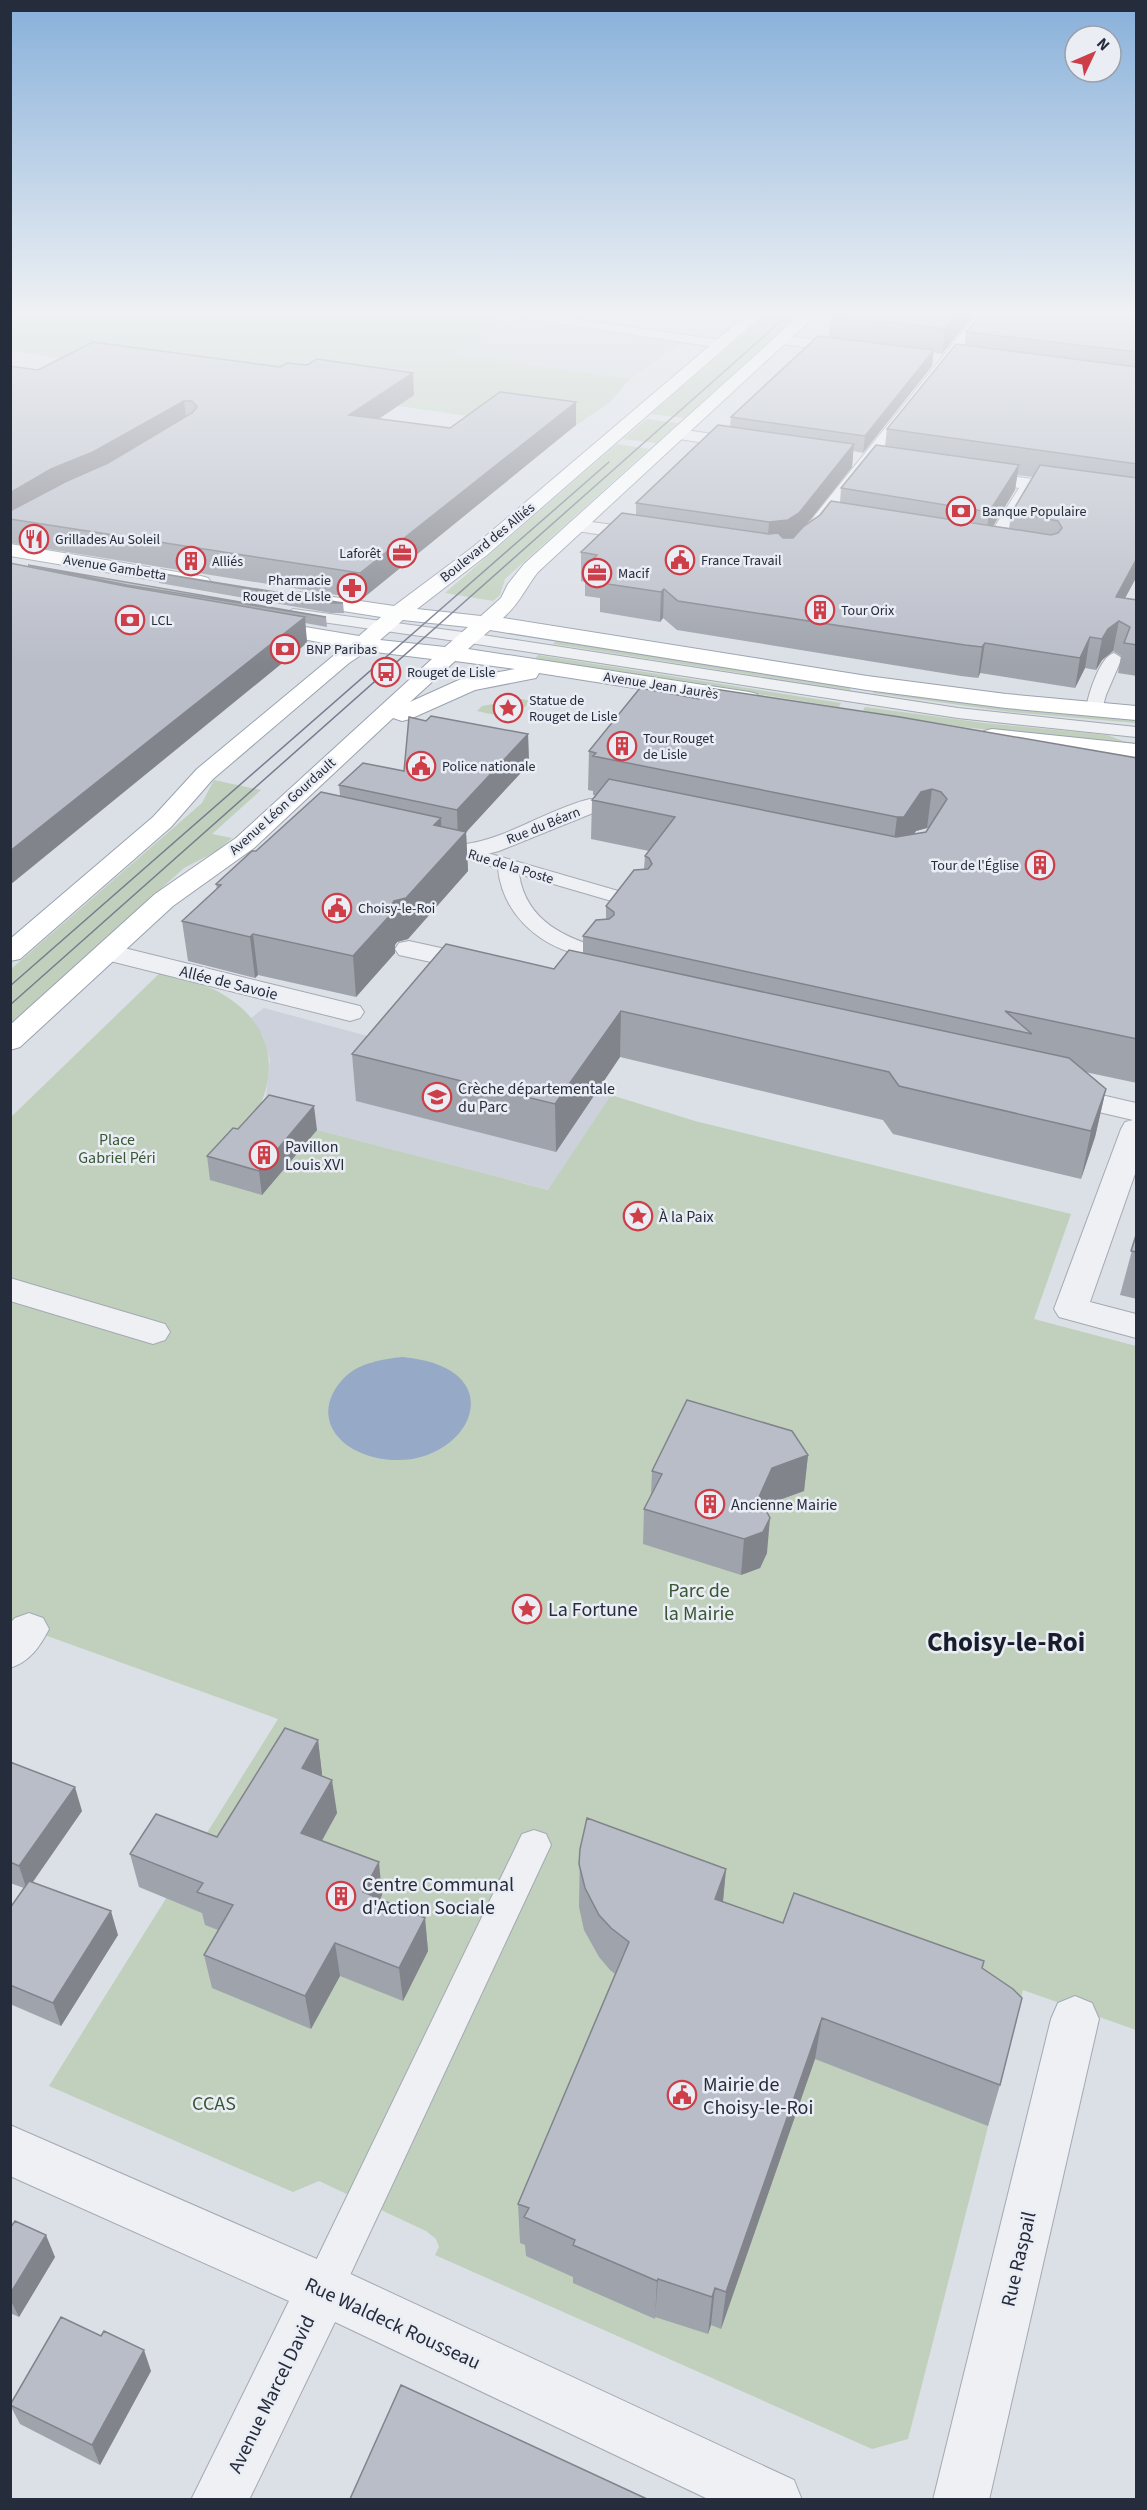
<svg xmlns="http://www.w3.org/2000/svg" width="1147" height="2510" font-family="'Source Sans 3',sans-serif">
	<style>
		.built { fill: #cdd1db }
		.green { fill: #c0d0bc }
		.water { fill: #96a9c6 }
		.lines { fill: none; stroke-linecap: round; stroke-linejoin: round }
		.lane-casing { stroke: #a4a9b3; stroke-width: 2 }
		.street-casing { stroke: #a4a9b3; stroke-width: 2 }
		.primary-casing { stroke: #9ba2b1; stroke-width: 2 }
		.lane { fill: #eef0f4; fill-rule: evenodd }
		.street { fill: #eef0f4; fill-rule: evenodd }
		.primary { fill: #fff; fill-rule: evenodd }
		.tram { stroke: #757d8f; stroke-width: 1.5 }
		.wall { fill: #9fa3ac; fill-rule: evenodd }
		.shaded-wall { fill: #82848c }
		.building { fill: #b9bdc8; stroke: #82848c; stroke-width: 1.5 }
		.labels { text-anchor: middle; stroke-width: 5; stroke-linejoin: round; paint-order: stroke }
		.far-poi-label { font-size: 14px; fill: #252c3c; stroke: #eaedf4; text-anchor: start }
		.far-street-label { font-size: 14px; fill: #252c3c; stroke: #eaedf4 }
		.street-label { font-size: 16px; fill: #252c3c; stroke: #eaedf4 }
		.poi-label { font-size: 16px; fill: #252c3c; stroke: #eaedf4; text-anchor: start }
		.park-label { font-size: 16px; fill: #375733; stroke: #eaedf4 }
		.near-park-label { font-size: 20px; fill: #375733; stroke: #eaedf4 }
		.near-poi-label { font-size: 20px; fill: #252c3c; stroke: #eaedf4; text-anchor: start }
		.near-street-label { font-size: 20px; fill: #252c3c; stroke: #eaedf4 }
		.near-district-label { font-size: 27px; font-weight: bold; fill: #181d2c; stroke: #eaedf4 }
	</style>
	<rect width="100%" height="100%" fill="#dbdfe6"/>
	<path class="built" d="M509,319L684,341L630,379L455,355Z
		M264,1008L360,1034L569,1083L611,1095L549,1190L256,1114L266,1096L270,1060L263,1036L250,1019Z"/>
	<path class="green" d="M10,314H480L506,321L456,355L630,379L609,403L569,430L11,351Z
		M767,314H800L684,418L651,414Z
		M647,419L678,423L656,443L623,439Z
		M617,444L649,449L505,579L500,595L493,601L445,593Z
		M556,641L851,687L850,690L553,644Z
		M538,655L841,703L839,707L535,659Z
		M874,690L1002,707L1136,719V723L1010,712L873,693Z
		M521,699L531,701C512,721 501,716 477,711L482,706Z
		M865,707L984,723L1107,735L1123,741L1136,743V745L963,727L863,711Z
		M214,780L261,790L212,834L232,838L217,851L184,868L11,1024V969L202,803Z
		M162,971C180,977 198,982 215,990C267,1017 283,1062 256,1114L271,1118L548,1190L611,1095L695,1121L1071,1214L1034,1319L1136,1346V2030L1023,1990L908,2439L872,2449L435,2255L439,2247L436,2239L426,2231L319,2181L293,2192L49,2086L278,1719L11,1623L10,1118Z"/>
	<path class="water" d="M402,1357C525,1368 463,1480 373,1457C330,1446 312,1409 346,1376C360,1363 383,1359 402,1357Z"/>
	<g class="lines">
		<g class="lane-casing">
			<path id="lane" d="M511,314H539L721,340L727,344L721,348L517,317Z
				M293,609L470,633L958,708L1136,727V737L958,718L470,643L287,617L285,614Z
				M1114,653L1122,658L1106,695L1101,713H1089L1086,709C1088,695 1100,656 1114,653Z
				M463,846L646,899L649,903L646,907L639,909L519,874C526,922 567,939 608,950L612,954L608,958C598,961 587,957 576,954C536,943 502,912 498,868L456,856L453,852L456,848Z
				M534,1830L546,1834L551,1845L337,2303L323,2309L309,2303L303,2289L309,2275L522,1834Z"/>
		</g>
		<g class="street-casing">
			<path id="street" d="M977,314H993L830,521L818,541H804L801,537L815,515Z
				M781,335L855,345L863,350L855,355L776,343L773,340Z
				M678,429L747,439L753,440L756,444L753,448L747,449L672,438L669,434L672,430Z
				M974,471L1136,493V504L1035,490L999,551H985L982,547L1019,488L968,480L965,476L968,472Z
				M577,520L650,530L657,532L660,536L657,540L650,542L570,530L567,526L570,522Z
				M590,799L645,809L648,814L645,819L636,821L593,813L499,851L463,860L415,848L411,843L415,838C433,833 449,846 466,844C509,838 548,809 590,799Z
				M409,941L491,959L495,965L491,971L481,973L399,955L395,949L399,943Z
				M108,944L360,1006L364,1012L360,1018L350,1021L98,958L94,952L98,946Z
				M1058,1085L1136,1103V1171L1090,1302L1136,1314V1338L1059,1317L1054,1309L1121,1129L1125,1122L1133,1120L1047,1100L1043,1094L1047,1088Z
				M10,1278L165,1324L170,1332L165,1340L153,1344L10,1301Z
				M29,1613L43,1618L49,1629C40,1647 29,1662 10,1668V1623L15,1618Z
				M1075,1996L1092,2003L1099,2019L989,2500H933L1051,2019L1058,2003Z
				M10,2125L342,2270L794,2480L802,2500H710L335,2322L249,2500H191L289,2301L10,2176Z"/>
		</g>
		<g class="primary-casing">
			<path id="primary" d="M747,314H764L487,555L417,609L481,616L501,598L508,584L524,564L801,314H817L538,572C524,590 520,603 503,618L867,676L1006,694L1136,706V720L1006,708L867,690L490,630L468,649L749,692L757,694L760,699L757,704L749,706L539,673L536,678L475,690L410,719L402,721L393,718L254,848L173,906L20,1047L10,1050V1025L155,894L236,838L432,659L367,651L349,663L213,779L171,827L20,959L10,961V939L153,817L197,769L344,647L256,630L253,626L256,622L263,620L359,636L381,617L299,604L292,602L289,598L292,594L299,592L394,606L473,547ZM403,620L468,627L445,647L380,640ZM455,661L515,669L461,679L410,702Z
				M10,544L201,576L208,578L211,582L208,586L201,588L10,556Z
				M992,729L1136,744V758L984,741L980,736L984,731Z"/>
		</g>
		<use href="#lane" class="lane"/>
		<use href="#street" class="street"/>
		<use href="#primary" class="primary"/>
		<path class="tram" d="M10,986L609,462
			M10,1005L789,314"/>
	</g>
	<path class="wall" d="M833,314H974L942,354L933,352L932,366L863,453L853,451L852,467L808,523L840,502L841,488L885,446L887,429L965,345L966,332L1137,314V576L1125,598L1137,600V676L1118,673L1121,656L1113,651L1102,660L1096,670L1085,668L1075,688L980,673L978,678L961,676L677,630L663,618L660,622L600,612V598L585,596V582L581,581V552L636,515V503L730,427L731,417L829,337L831,315ZM1017,475L1033,477L1012,512L1009,528L993,526L1015,490Z
		M10,366L38,370L414,395L379,419L450,428L576,425L362,599L10,543Z
		M28,565L326,617L327,627L305,623L307,643L29,567Z
		M158,573L343,603L344,613H331L159,583Z
		M699,699L1137,758V1083L1085,1072L1106,1089L1095,1137L1081,1179L893,1134L883,1120L620,1057L556,1152L356,1101L352,1054L554,969L583,952V936L606,920V906L644,869L645,856L649,851L591,839L592,800L595,795H593V791L588,790L589,751ZM927,828H928L926,832L914,834L916,831Z
		M426,721L528,734L529,764L466,832L468,871L408,939L397,942L395,945V953L356,997L258,975L255,978L188,961L182,921L217,889L216,884L256,851L340,796L339,785L404,771Z
		M238,1129L317,1130L262,1195L210,1180L207,1156Z
		M1137,1232V1299L1120,1295Z
		M808,1455L804,1491L768,1504L766,1510L767,1553L760,1568L741,1575L643,1544L644,1509L651,1495L652,1471Z
		M318,1740L322,1774V1776L337,1813L322,1841L382,1895L380,1900L425,1918L428,1951L403,2001L340,1976L311,2029L212,1988L204,1955L218,1930L205,1925L202,1913L139,1887L130,1854L217,1837Z
		M10,1762L82,1811L33,1882L118,1935L61,2026L10,2004V1908L24,1888L10,1883Z
		M580,1849L726,1869L723,1902L783,1923L982,1968L1000,2085L988,2126L815,2059L721,2329L711,2325L708,2334L655,2317V2319L573,2283V2277L526,2256L525,2245L520,2243L518,2204L615,1974L610,1970L599,1957L584,1930L579,1907Z
		M10,2228L55,2257L19,2317L10,2313Z
		M151,2371L100,2465L20,2424L10,2405V2403Z"/>
	<path class="shaded-wall" d="M958,314H974L942,354L945,329Z
		M934,350L932,366L863,453L865,436Z
		M413,373L414,395L351,437L349,415Z
		M184,401L187,423L10,519V493L51,469Z
		M576,402V425L362,599L360,573Z
		M854,444L852,467L797,536L767,546L769,522Z
		M1019,465L1015,490L986,538L989,512Z
		M1137,558V576L1110,626L1116,597Z
		M664,589L663,618L660,622L661,592Z
		M305,617L307,643L10,885V851Z
		M1119,621L1113,651L1102,660L1096,670L1102,639L1108,629Z
		M1090,637L1085,668L1075,688L1080,658Z
		M985,643L980,673L978,678L982,647Z
		M528,734L529,764L458,841L457,810Z
		M932,789L927,828L916,831L900,856L892,857L897,817L921,792Z
		M441,818L442,858L434,825Z
		M466,832L468,871L408,939L397,942L395,945V953L356,997L353,956L394,901Z
		M253,934L258,975L255,978L250,937Z
		M621,1011L620,1057L556,1152L555,1104Z
		M1106,1089L1095,1137L1081,1179L1091,1131Z
		M314,1106L317,1130L262,1195L259,1171Z
		M808,1455L804,1491L768,1504L755,1532L759,1497L772,1468Z
		M770,1518L767,1553L760,1568L741,1575L744,1539Z
		M318,1740L322,1774L307,1802L302,1768Z
		M332,1780L337,1813L307,1867L301,1833Z
		M75,1787L82,1811L27,1890L19,1866Z
		M379,1862L382,1895L367,1926L363,1892Z
		M726,1869L722,1911L715,1899Z
		M111,1911L118,1935L61,2026L53,2003Z
		M425,1918L428,1951L403,2001L399,1968Z
		M335,1943L340,1976L311,2029L305,1996Z
		M822,2018L815,2059L721,2329L726,2292Z
		M46,2235L55,2257L19,2317L10,2299V2294Z
		M658,2279L655,2317V2319L657,2281Z
		M715,2288L711,2325L708,2334L712,2297Z
		M144,2350L151,2371L100,2465L92,2445Z"/>
	<path class="building" d="M833,314H958L945,329L831,315Z
		M981,314H1137V352L966,332Z
		M818,336L934,350L865,436L731,417Z
		M93,342L280,367L287,363L307,365L317,359L413,373L349,415L450,428L500,392L576,402L360,573L10,519V511L67,481L108,463L192,413L197,407L192,401H184L93,452L51,469L10,493V366L38,370Z
		M956,344L1137,367V464L887,429Z
		M718,425L854,444L799,513L788,520L769,522L636,503Z
		M876,445L1019,465L989,512L841,488Z
		M1040,465L1137,478V558L1116,597L1137,600V645L1124,643L1130,627L1119,621L1108,629L1102,639L1090,637L1080,658L985,643L982,647L965,645L678,601L664,589L661,592L601,583L611,571L585,567L597,555L581,552L622,513L769,534L778,533L783,538H793L803,527L820,515L831,501L1051,535L1058,533L1062,528L1058,521L1012,512Z
		M10,563L124,586L305,617L10,851Z
		M28,565L326,617L127,585Z
		M158,573L343,603H331Z
		M640,688L699,699L708,688L900,717L1137,758V1039L1005,1011L1032,1034L583,936L596,920L609,919L614,915V912L606,906L634,870L648,869L652,864L649,858L645,856L675,817L592,800L609,779L896,837L926,832L947,799L941,792L932,789L921,792L904,817H897L593,756L596,753L589,751Z
		M431,716L528,734L457,810L339,785L363,763L404,771L409,717L426,721Z
		M321,792L441,818L434,825L466,832L406,898L394,901L390,907L392,913L353,956L253,934L250,937L182,921L221,885L216,884L252,851H256Z
		M446,944L554,969L569,950L1069,1058L1106,1089L1091,1131L899,1086L889,1072L621,1011L555,1104L352,1054Z
		M269,1095L314,1106L259,1171L207,1156L233,1128L238,1129Z
		M1137,1232V1252L1131,1251Z
		M687,1400L792,1431L808,1455L772,1468L759,1497L770,1518L763,1532L744,1539L644,1509L662,1474L652,1471Z
		M285,1728L318,1740L302,1768L332,1780L301,1833L379,1862L363,1892L425,1918L399,1968L335,1943L305,1996L204,1955L233,1905L197,1892L203,1883L130,1854L156,1814L217,1837Z
		M10,1762L75,1787L19,1866L10,1862Z
		M587,1818L726,1869L715,1899L783,1923L794,1893L984,1961L982,1968L1013,1989L1022,1998L1000,2085L822,2018L726,2292L715,2288L712,2297L658,2279L657,2281L573,2245L575,2240L524,2217L529,2208L518,2204L629,1942L611,1928L599,1915L585,1888L579,1864L580,1849Z
		M29,1881L111,1911L53,2003L10,1985V1908Z
		M15,2221L46,2235L10,2294V2228Z
		M61,2317L101,2336L104,2331L144,2350L92,2445L10,2405Z
		M401,2385L647,2499H350Z"/>
	<linearGradient id="sky" x2="0" y2="1"><stop stop-color="#87b0da"/><stop offset="0.47" stop-color="#eff1f4"/><stop offset="1" stop-color="#eff1f4" stop-opacity="0"/></linearGradient>
	<rect width="1147" height="665" fill="url(#sky)"/>
	<defs>
		<g id="bank-ring" transform="scale(1.5)"><circle r="9.5" fill="#eaedf4" stroke="#cd3e49" stroke-width="1.5"/><path d="M-6-4H6V4H-6ZM0-2.3a2.3 2.3 0 1 0 0 4.6a2.3 2.3 0 1 0 0-4.6Z" fill="#cd3e49"/></g>
		<g id="restaurant-ring" transform="scale(1.5)"><circle r="9.5" fill="#eaedf4" stroke="#cd3e49" stroke-width="1.5"/><path d="M-5-6h1v4h1v-4h1v4h1v-4h1v5L-1.5 .5V6h-2V.5L-5-1ZM5-6V6H3V1.5H1.5Q1.5-4 5-6Z" fill="#cd3e49"/></g>
		<g id="office-ring" transform="scale(1.5)"><circle r="9.5" fill="#eaedf4" stroke="#cd3e49" stroke-width="1.5"/><path d="M-6-3h4V-5.5h4V-3h4V5H-6ZM-1-4.5V-3h2v-1.5ZM-6 0V1H6V0Z" fill="#cd3e49"/></g>
		<g id="civic-ring" transform="scale(1.5)"><circle r="9.5" fill="#eaedf4" stroke="#cd3e49" stroke-width="1.5"/><path d="M-.6-6.5H3V-4.5H.6V-3L4-1V1h2V6H-6V1h2V-1L-.6-3ZM-1.2 2.5V6h2.4V2.5Z" fill="#cd3e49"/></g>
		<g id="building-ring" transform="scale(1.5)"><circle r="9.5" fill="#eaedf4" stroke="#cd3e49" stroke-width="1.5"/><path d="M-4-6H4V6H1V3H-1V6H-4ZM-2.5-4.3h1.7v1.8h-1.7ZM.8-4.3h1.7v1.8H.8ZM-2.5-1h1.7V.8h-1.7ZM.8-1h1.7V.8H.8Z" fill="#cd3e49"/></g>
		<g id="pharmacy-ring" transform="scale(1.5)"><circle r="9.5" fill="#eaedf4" stroke="#cd3e49" stroke-width="1.5"/><path d="M-2-6h4v4h4v4h-4v4h-4v-4h-4v-4h4Z" fill="#cd3e49"/></g>
		<g id="bus-ring" transform="scale(1.5)"><circle r="9.5" fill="#eaedf4" stroke="#cd3e49" stroke-width="1.5"/><path d="M-5-6H5V4H4V6H2V4H-2V6H-4V4H-5ZM-3.5-4V0h7V-4ZM-3.5 1.2v1.5H-2V1.2ZM2 1.2v1.5H3.5V1.2Z" fill="#cd3e49"/></g>
		<g id="sight-ring" transform="scale(1.5)"><circle r="9.5" fill="#eaedf4" stroke="#cd3e49" stroke-width="1.5"/><path d="M0-6L1.8-2.2L6-1.7L2.9 1.2L3.7 5.4L0 3.3L-3.7 5.4L-2.9 1.2L-6-1.7L-1.8-2.2Z" fill="#cd3e49"/></g>
		<g id="school-ring" transform="scale(1.5)"><circle r="9.5" fill="#eaedf4" stroke="#cd3e49" stroke-width="1.5"/><path d="M0-5L7-2L0 1L-7-2ZM-4 1L0 2.5L4 1V4Q0 6-4 4Z" fill="#cd3e49"/></g>
	</defs>
	<g fill-rule="evenodd">
		<use href="#bank-ring" x="961" y="511"/>
		<use href="#restaurant-ring" x="34" y="539"/>
		<use href="#office-ring" x="402" y="553"/>
		<use href="#civic-ring" x="680" y="560"/>
		<use href="#building-ring" x="191" y="561"/>
		<use href="#office-ring" x="597" y="573"/>
		<use href="#pharmacy-ring" x="352" y="588"/>
		<use href="#building-ring" x="820" y="610"/>
		<use href="#bank-ring" x="130" y="620"/>
		<use href="#bank-ring" x="285" y="649"/>
		<use href="#bus-ring" x="386" y="672"/>
		<use href="#sight-ring" x="508" y="708"/>
		<use href="#building-ring" x="622" y="746"/>
		<use href="#civic-ring" x="421" y="766"/>
		<use href="#building-ring" x="1040" y="865"/>
		<use href="#civic-ring" x="337" y="908"/>
		<use href="#school-ring" x="437" y="1097"/>
		<use href="#building-ring" x="264" y="1155"/>
		<use href="#sight-ring" x="638" y="1216"/>
		<use href="#building-ring" x="710" y="1504"/>
		<use href="#sight-ring" x="527" y="1609"/>
		<use href="#building-ring" x="341" y="1896"/>
		<use href="#civic-ring" x="682" y="2095"/>
	</g>
	<g class="labels">
		<g class="far-poi-label">
			<text x="982" y="516">Banque Populaire</text>
			<text x="55" y="544">Grillades Au Soleil</text>
			<text x="381" y="558" text-anchor="end">Laforêt</text>
			<text x="701" y="565">France Travail</text>
			<text x="212" y="566">Alliés</text>
			<text x="618" y="578">Macif</text>
			<text x="331" y="585" text-anchor="end">Pharmacie<tspan x="331" dy="16">Rouget de LIsle</tspan></text>
			<text x="841" y="615">Tour Orix</text>
			<text x="151" y="625">LCL</text>
			<text x="306" y="654">BNP Paribas</text>
			<text x="407" y="677">Rouget de Lisle</text>
			<text x="529" y="705">Statue de<tspan x="529" dy="16">Rouget de Lisle</tspan></text>
			<text x="643" y="743">Tour Rouget<tspan x="643" dy="16">de Lisle</tspan></text>
			<text x="442" y="771">Police nationale</text>
			<text x="1019" y="870" text-anchor="end">Tour de l'Église</text>
			<text x="358" y="913">Choisy-le-Roi</text>
		</g>
		<g class="far-street-label">
			<text transform="translate(487 542) rotate(-39)" y="5">Boulevard des Alliés</text>
			<text transform="translate(115 567) rotate(9)" y="5">Avenue Gambetta</text>
			<text transform="translate(661 685) rotate(9)" y="5">Avenue Jean Jaurès</text>
			<text transform="translate(282 806) rotate(-42)" y="5">Avenue Léon Gourdault</text>
			<text transform="translate(543 825) rotate(-22)" y="5">Rue du Béarn</text>
			<text transform="translate(511 866) rotate(17)" y="5">Rue de la Poste</text>
		</g>
		<g class="street-label">
			<text transform="translate(229 982) rotate(14)" y="6">Allée de Savoie</text>
		</g>
		<g class="poi-label">
			<text x="458" y="1094">Crèche départementale<tspan x="458" dy="18">du Parc</tspan></text>
			<text x="285" y="1152">Pavillon<tspan x="285" dy="18">Louis XVI</tspan></text>
			<text x="659" y="1222">À la Paix</text>
			<text x="731" y="1510">Ancienne Mairie</text>
		</g>
		<g class="park-label">
			<text x="117" y="1145">Place<tspan x="117" dy="18">Gabriel Péri</tspan></text>
		</g>
		<g class="near-park-label">
			<text x="699" y="1597">Parc de<tspan x="699" dy="23">la Mairie</tspan></text>
			<text x="214" y="2110">CCAS</text>
		</g>
		<g class="near-poi-label">
			<text x="548" y="1616">La Fortune</text>
			<text x="362" y="1891">Centre Communal<tspan x="362" dy="23">d'Action Sociale</tspan></text>
			<text x="703" y="2091">Mairie de<tspan x="703" dy="23">Choisy-le-Roi</tspan></text>
		</g>
		<g class="near-street-label">
			<text transform="translate(1018 2259) rotate(-77)" y="7">Rue Raspail</text>
			<text transform="translate(393 2323) rotate(25)" y="7">Rue Waldeck Rousseau</text>
			<text transform="translate(271 2394) rotate(-64)" y="7">Avenue Marcel David</text>
		</g>
		<g class="near-district-label">
			<text x="1006" y="1651">Choisy-le-Roi</text>
		</g>
	</g>
	<rect width="1147" height="2510" fill="none" stroke="#252c3c" stroke-width="24"/>
	<g transform="translate(1093 54) rotate(46)"><circle r="28" fill="#eaedf4" stroke="#9ba0aa" stroke-width="1.5"/>
	<path d="M0-4.5L10 22L0 15L-10 22Z" fill="#cd3e49"/>
	<text y="-9" font-size="16" font-weight="bold" text-anchor="middle" fill="#252c3c">N</text>
	</g>
</svg>
